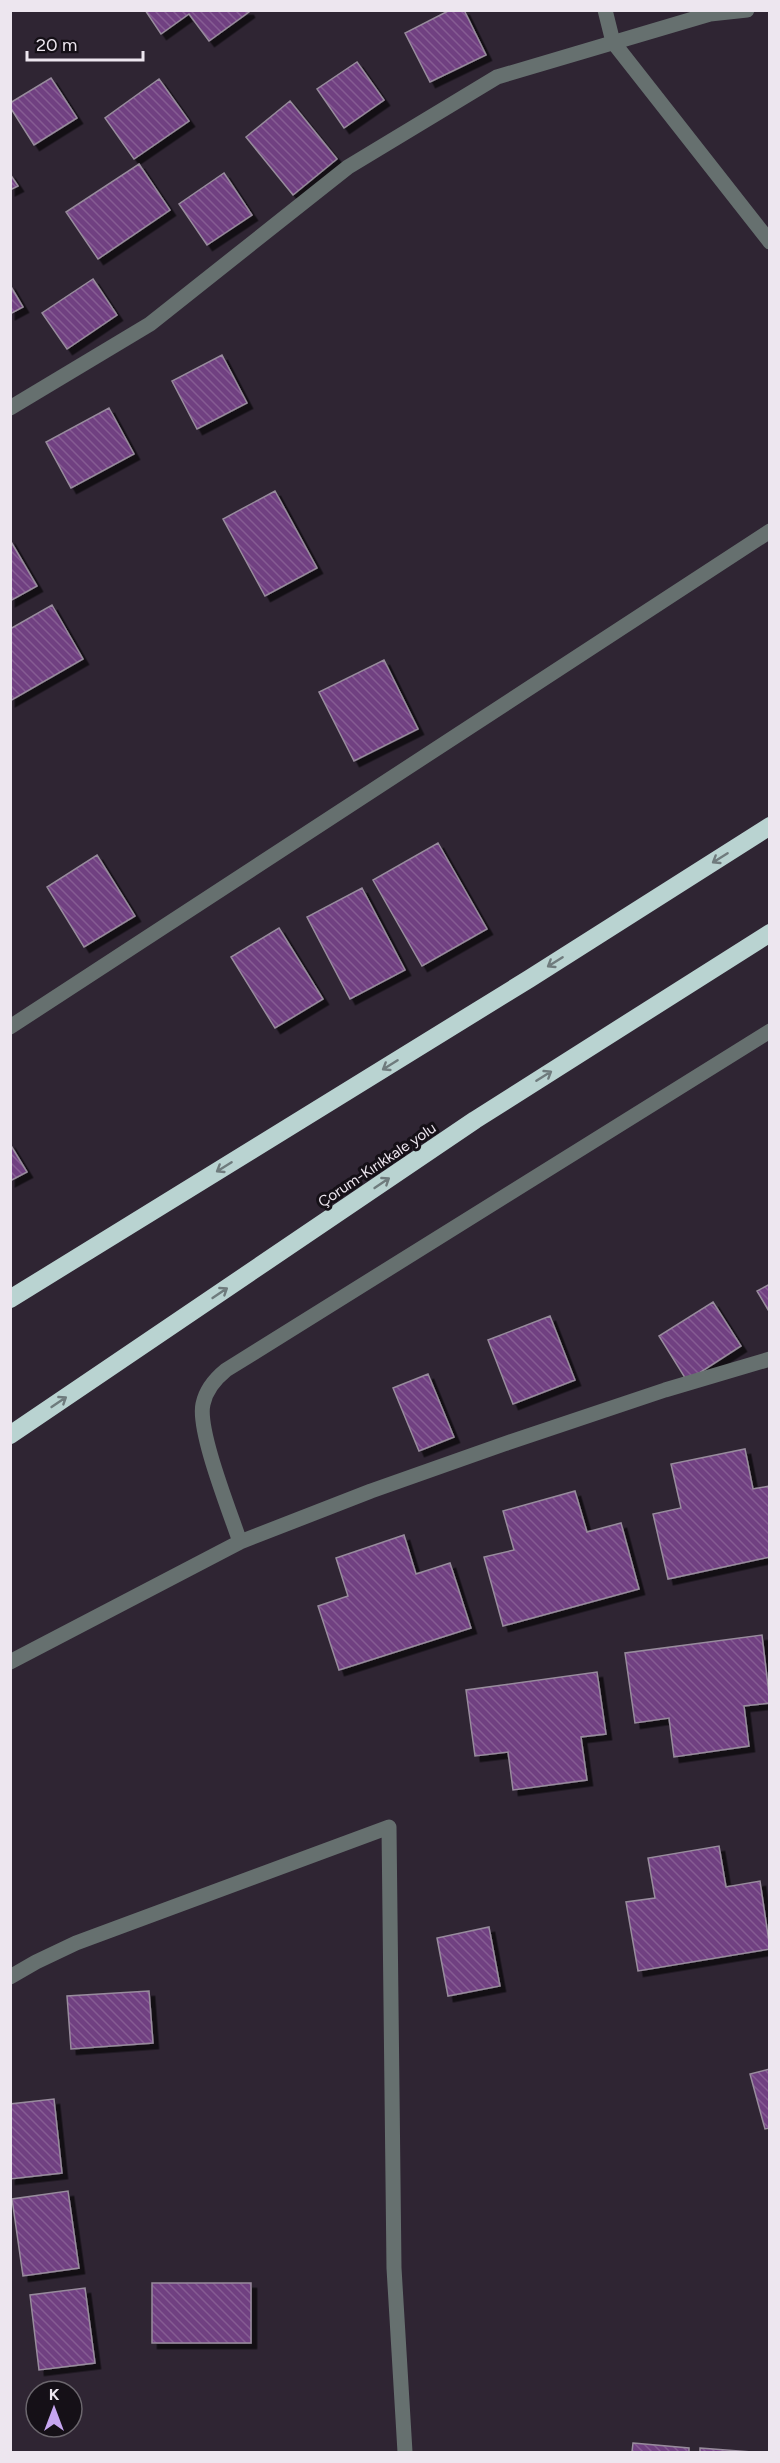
<svg xmlns="http://www.w3.org/2000/svg" width="780" height="2463" font-family="Figtree,sans-serif">
	<style>
		.building { fill: url(#building-back-hatch); stroke: #988c9d; stroke-width: 1.5; filter: url(#shadow) }
		.lines { fill: none; stroke-linecap: round; stroke-linejoin: round }
		.minor { stroke: #66706f; stroke-width: 15 }
		.highway { stroke: #b9d3d1; stroke-width: 18 }
		.oneway { stroke: #6f7b7d }
		.labels { text-anchor: middle; stroke-width: 6; stroke-linejoin: round; paint-order: stroke }
		.street-label { font-size: 15px; fill: #ede6ef; stroke: #151017 }
	</style>
	<defs>
		<pattern id="building-back-hatch" width="6" height="6" patternUnits="userSpaceOnUse" patternTransform="scale(1.5)"><rect width="6" height="6" fill="#704081"/><path d="M-1 5l2 2M0 0l6 6M5-1l2 2" fill="none" stroke="#855c93"/></pattern>
		<filter id="shadow"><feDropShadow dx="5.5" dy="5.5" stdDeviation="0" flood-color="#0009"/></filter>
	</defs>
	<rect width="100%" height="100%" fill="#2f2533"/>
	<path class="building" d="M145,10H248L249,12L209,41L189,14L161,34Z
		M450,10H464L486,55L430,82L405,33Z
		M357,62L384,100L344,128L317,89Z
		M51,78L77,118L34,145L10,107V103Z
		M159,79L189,121L134,159L105,118Z
		M290,101L337,159L293,195L246,137Z
		M139,164L170,210L98,259L66,212Z
		M224,173L252,215L207,245L179,204Z
		M10,174L18,186L10,190Z
		M93,279L117,315L67,349L42,313Z
		M10,285L23,307L10,314Z
		M222,355L247,403L197,429L172,381Z
		M109,408L134,454L71,488L46,442Z
		M275,491L317,568L265,596L223,519Z
		M10,540L37,586L10,601Z
		M52,605L83,659L10,701V629Z
		M384,660L418,729L354,761L319,692Z
		M438,843L487,929L422,966L373,880Z
		M97,855L135,916L84,947L47,887Z
		M362,888L405,970L350,999L307,917Z
		M279,928L323,999L275,1028L231,957Z
		M10,1144L27,1172L10,1181Z
		M770,1284V1313L757,1291Z
		M713,1302L741,1346L687,1381L659,1336Z
		M550,1316L575,1380L513,1404L488,1340Z
		M428,1374L454,1437L419,1451L393,1388Z
		M745,1449L753,1489L770,1486V1557L668,1579L653,1514L681,1508L671,1464Z
		M575,1491L587,1532L621,1523L639,1589L503,1626L484,1557L514,1550L503,1511Z
		M404,1535L416,1574L450,1563L471,1628L339,1670L318,1606L348,1596L336,1558Z
		M762,1635L770,1703L744,1706L749,1746L674,1757L669,1718L635,1723L625,1653Z
		M597,1672L606,1734L581,1737L587,1780L513,1790L508,1752L475,1756L466,1690Z
		M719,1846L726,1887L760,1881L770,1949L638,1971L626,1902L655,1898L648,1858Z
		M489,1927L500,1986L448,1996L437,1938Z
		M149,1991L153,2043L71,2049L67,1996Z
		M770,2069V2128L765,2129L750,2074Z
		M54,2099L62,2173L10,2179V2104Z
		M68,2191L79,2268L23,2276L12,2199Z
		M152,2283H251V2343H152Z
		M85,2288L95,2363L39,2370L30,2295Z
		M633,2443L689,2448V2452H632Z
		M700,2448L752,2452H700Z"/>
	<g class="lines">
		<path class="minor" d="M605,10L613,42L770,242
			M10,408L150,324L348,167L497,77L710,14L747,10
			M10,1027L770,531
			M240,1542C230,1512 197,1430 203,1404C206,1389 215,1379 226,1370L770,1031
			M10,1662L240,1542L371,1491L504,1444L665,1390L770,1359
			M10,1977L36,1962L76,1943L389,1827L394,2268L405,2452"/>
		<path class="highway" d="M10,1299L529,979L770,826
			M10,1435L475,1120L770,933"/>
	</g>
	<defs><path id="oneway-shaft" d="M-6 0H5M1.5-3L5.5 0L1.5 3" fill="none" stroke-width="1.6" stroke-linecap="round" stroke-linejoin="round" transform="scale(1.5)"/></defs>
	<g class="oneway">
		<use href="#oneway-shaft" transform="translate(720 858) rotate(148)"/>
		<use href="#oneway-shaft" transform="translate(555 962) rotate(148)"/>
		<use href="#oneway-shaft" transform="translate(390 1065) rotate(148)"/>
		<use href="#oneway-shaft" transform="translate(544 1076) rotate(-32)"/>
		<use href="#oneway-shaft" transform="translate(224 1167) rotate(148)"/>
		<use href="#oneway-shaft" transform="translate(382 1183) rotate(-34)"/>
		<use href="#oneway-shaft" transform="translate(220 1293) rotate(-34)"/>
		<use href="#oneway-shaft" transform="translate(59 1402) rotate(-34)"/>
	</g>
	<g class="labels">
		<g class="street-label">
			<text transform="translate(377 1165) rotate(-34)" y="5">Çorum-Kırıkkale yolu</text>
		</g>
	</g>
	<rect width="780" height="2463" fill="none" stroke="#ede6ef" stroke-width="24"/>
	<g transform="translate(54 2409)"><circle r="28" fill="#151017" stroke="#6b666d" stroke-width="1.5"/>
	<path d="M0-4.5L10 22L0 15L-10 22Z" fill="#c6a6f0"/>
	<text y="-9" font-size="16" font-weight="bold" text-anchor="middle" fill="#ede6ef">K</text>
	</g>
	<path d="M27 51v9h116v-9" fill="none" stroke="#ede6ef" stroke-width="3"/>
	<text x="36" y="51" font-size="18" fill="#ede6ef" stroke="#151017" stroke-width="4.5" paint-order="stroke">20 m</text>
</svg>
